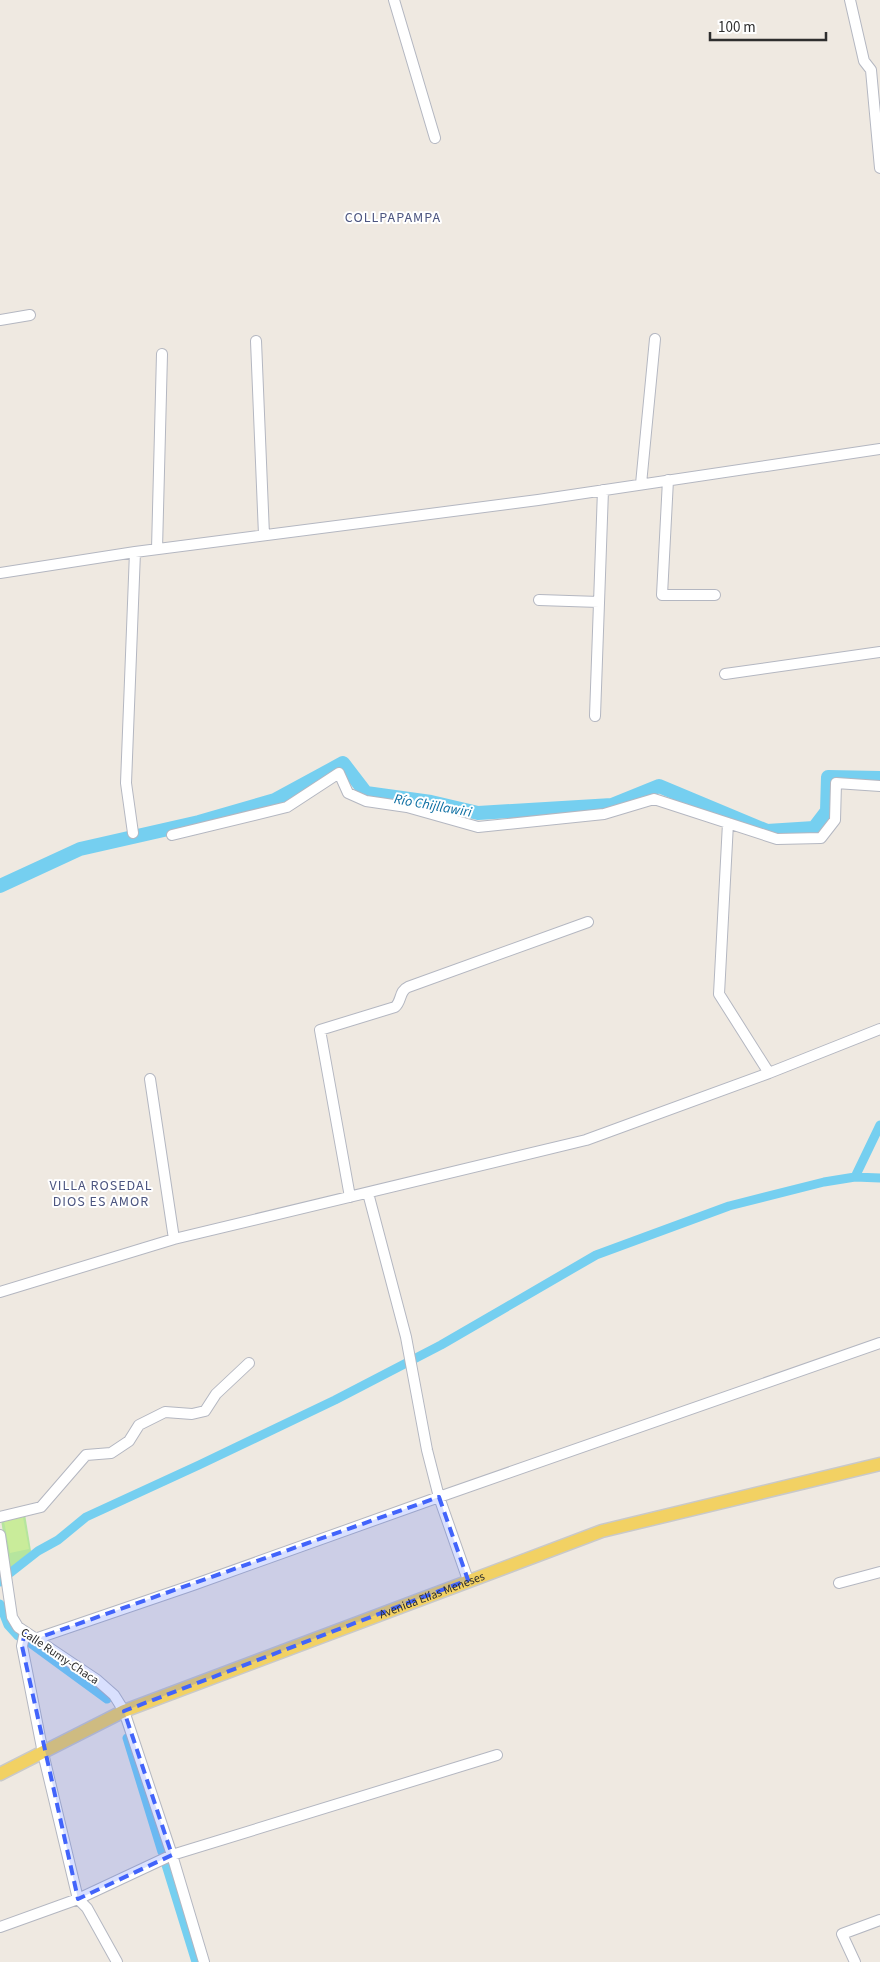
<svg xmlns="http://www.w3.org/2000/svg" width="880" height="1962" font-family="'Source Sans 3',sans-serif">
	<style>
		.green { fill: #b6e59e }
		.pitch { fill: #c9ec9a }
		.lines { fill: none; stroke-linecap: round; stroke-linejoin: round }
		.canal { stroke: #75cff0; stroke-width: 9 }
		.river { stroke: #75cff0; stroke-width: 14 }
		.minor-casing { stroke: #b4b7c1; stroke-width: 12 }
		.major-casing { stroke: #c9c9c9; stroke-width: 15 }
		.minor { stroke: #fff; stroke-width: 10 }
		.major { stroke: #f2d163; stroke-width: 12 }
		.marked { fill: #4264fb; fill-opacity: 0.2; stroke: #4264fb; stroke-width: 4; stroke-dasharray: 10 6; stroke-linejoin: round }
		.labels { text-anchor: middle; stroke-width: 4; stroke-linejoin: round; paint-order: stroke }
		.street-label { font-size: 12px; fill: #2e2e2e; stroke: #fff }
		.neighbourhood-label { font-size: 14px; letter-spacing: 1px; fill: #4d5680; stroke: #fff }
		.water-label { font-size: 14px; font-style: italic; fill: #0d6fa3; stroke: #fff }
	</style>
	<rect width="100%" height="100%" fill="#efe9e1"/>
	<path class="green" d="M25,1514L31,1551L9,1570L1,1520Z"/>
	<path class="pitch" d="M23,1517L29,1549L10,1553L4,1521Z"/>
	<g class="lines">
		<path class="canal" d="M855,1177L880,1125
			M10,1573L38,1551L58,1540L86,1517L199,1465L335,1400L441,1345L596,1255L729,1206L824,1182L855,1177L880,1178
			M0,1582L1,1581
			M0,1604L8,1625L18,1636
			M29,1642L107,1699
			M127,1738L162,1852
			M166,1865L196,1962"/>
		<path class="river" d="M0,886L80,849L199,822L275,800L343,763L366,793L431,802L478,813L612,805L659,786L767,831L814,828L827,811L828,777L880,778"/>
		<g class="minor-casing">
			<path id="minor" d="M394,0L435,138
				M850,0L864,61L871,70L880,168
				M0,320L30,315
				M256,341L264,535
				M668,480L662,595H715
				M641,484L655,339
				M157,549L162,354
				M0,573L135,552L538,500L880,449
				M539,600L599,602
				M725,674L880,652
				M595,716L603,490
				M728,823L719,994L769,1073
				M133,833L126,783L135,552
				M172,835L287,807L339,773L348,793L366,801L407,807L478,827L604,814L654,799L777,839L821,838L835,820L836,783L880,786
				M150,1079L174,1239
				M368,1193L406,1337L427,1450L439,1497L468,1580
				M350,1197L320,1030L395,1007C402,1001 399,991 408,987L588,922
				M0,1292L174,1239L586,1140L769,1073L880,1029
				M0,1517L41,1507L86,1455L111,1453L129,1441L139,1425L165,1412L192,1414L205,1411L216,1394L249,1363
				M0,1535L12,1617L18,1627L97,1680L114,1695L124,1711L172,1855L204,1962
				M839,1583L880,1572
				M25,1632L22,1646L43,1753L78,1899L87,1908L117,1962
				M35,1639L193,1585L439,1497L880,1343
				M0,1927L78,1899L172,1855L497,1755
				M855,1962L842,1934L880,1920"/>
		</g>
		<g class="major-casing">
			<g id="major">
				<path id="s1" d="M0,1774L124,1711L602,1531L880,1464"/>
			</g>
		</g>
		<use href="#minor" class="minor"/>
		<use href="#major" class="major"/>
	</g>
	<path class="marked" d="M439,1497L468,1580L124,1711L172,1855L78,1899L22,1646L25,1632L35,1639Z"/>
	<g class="labels">
		<g class="street-label">
			<text dy="4" stroke="none"><textPath href="#s1" startOffset="468">Avenida Elías Meneses</textPath></text>
			<text transform="translate(60 1656) rotate(34)" y="4">Calle Rumy-Chaca</text>
		</g>
		<g class="neighbourhood-label">
			<text x="393" y="222">COLLPAPAMPA</text>
			<text x="101" y="1190">VILLA ROSEDAL<tspan x="101" dy="16">DIOS ES AMOR</tspan></text>
		</g>
		<g class="water-label">
			<text transform="translate(433 805) rotate(10)" y="5">Río Chijllawiri</text>
		</g>
	</g>
	<path d="M710 32v8h116v-8" fill="none" stroke="#2e2e2e" stroke-width="2.5"/>
	<text x="718" y="32" font-size="15" fill="#2e2e2e" stroke="#ffffff" stroke-width="4" paint-order="stroke">100 m</text>
</svg>
